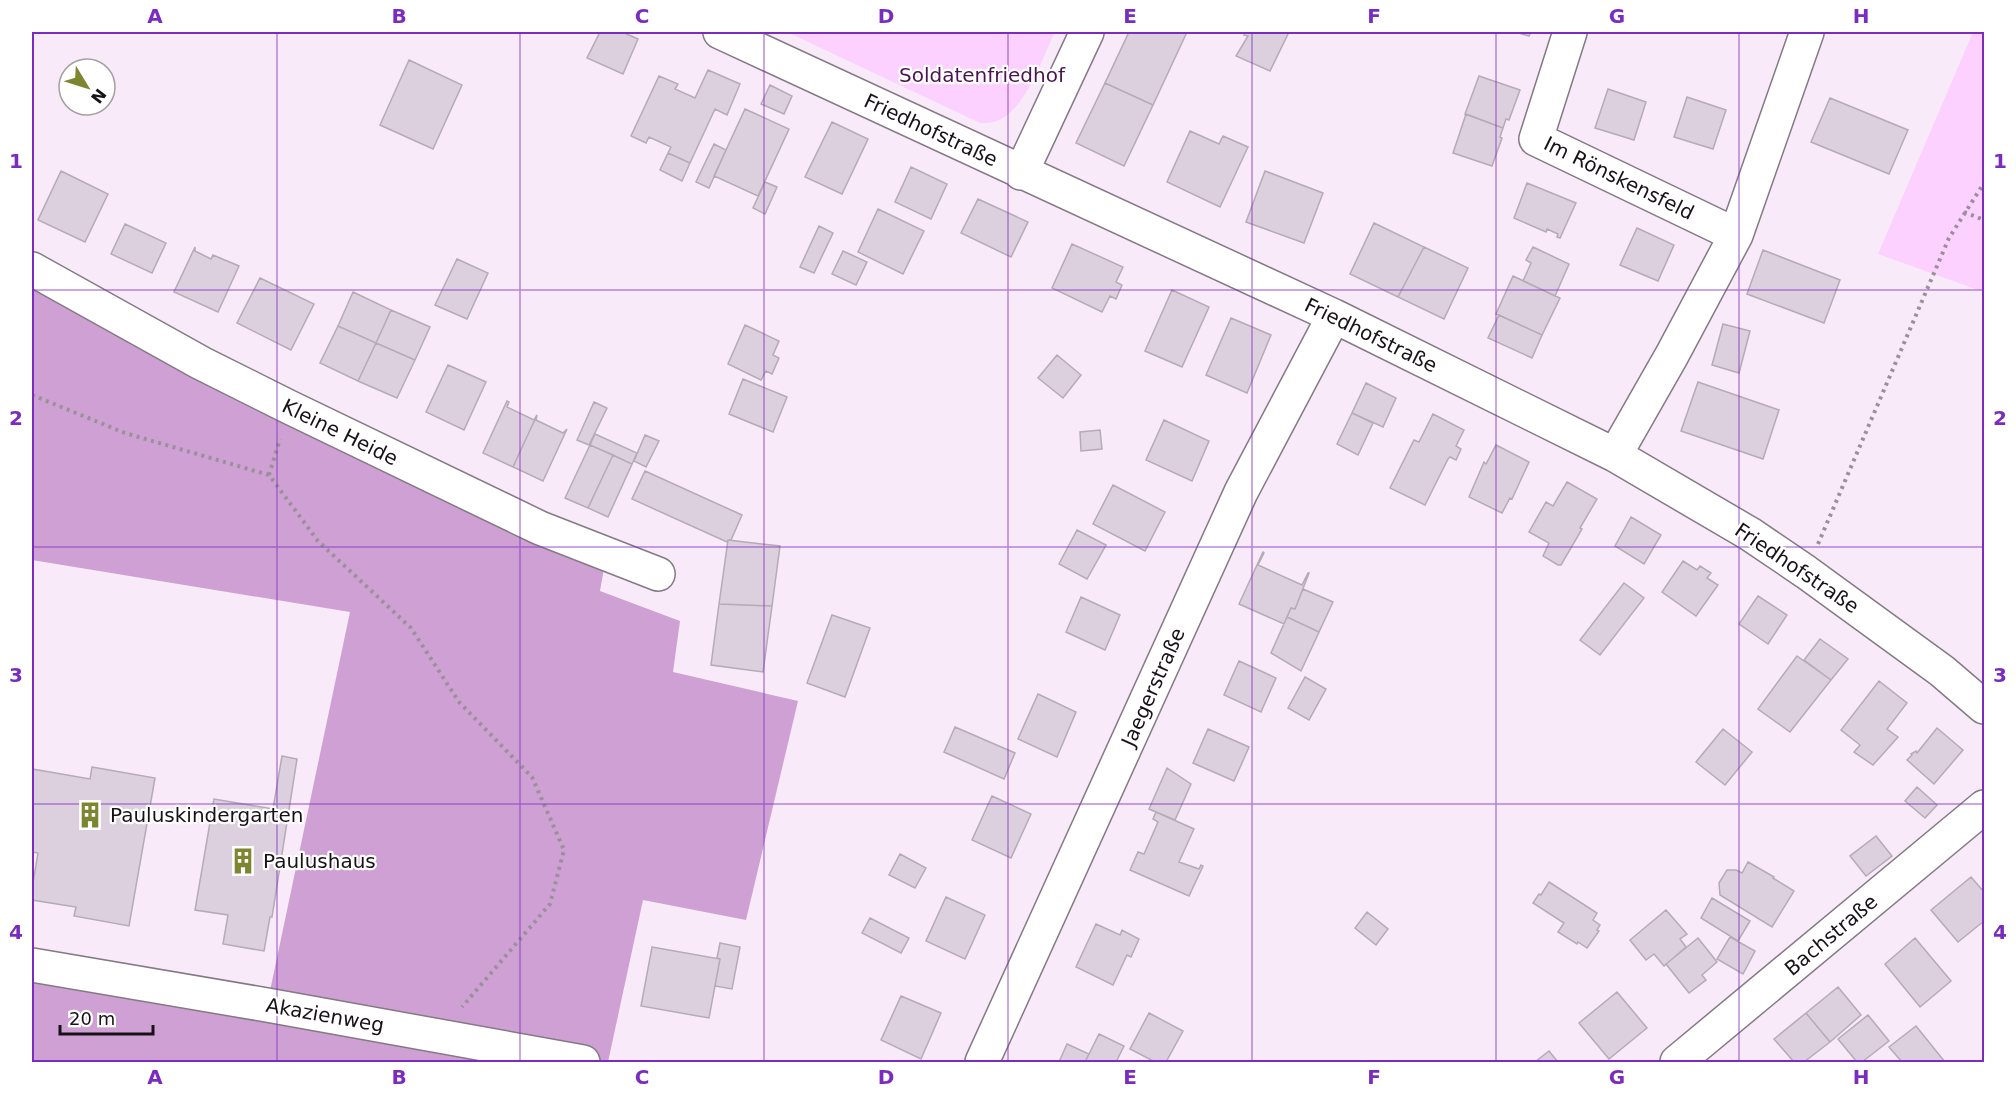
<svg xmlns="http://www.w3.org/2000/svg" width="2016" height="1094" font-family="'DejaVu Sans',sans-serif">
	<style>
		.green { fill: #fcd1ff }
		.forest { fill: #cfa0d3 }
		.building { fill: #ddd0de; stroke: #b6aab7; stroke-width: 1.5 }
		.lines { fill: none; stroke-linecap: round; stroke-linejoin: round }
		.minor-casing { stroke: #857985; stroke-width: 36 }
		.path { stroke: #9a909a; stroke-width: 4; stroke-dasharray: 3 4.5; stroke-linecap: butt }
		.minor { stroke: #fff; stroke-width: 33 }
		.grid { fill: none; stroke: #7b2cbf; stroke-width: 1.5; stroke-opacity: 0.55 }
		.labels { text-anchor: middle; stroke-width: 4.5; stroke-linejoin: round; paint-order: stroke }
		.park-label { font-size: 20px; fill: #4c1351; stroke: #fff }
		.street-label { font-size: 20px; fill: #171217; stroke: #fff }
		.poi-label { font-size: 20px; fill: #171217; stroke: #fff; text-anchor: start }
		.neatline { fill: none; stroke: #7b2cbf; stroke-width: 2 }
		.grid-label { font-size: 20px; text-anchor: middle; font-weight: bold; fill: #7b2cbf }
	</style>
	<rect width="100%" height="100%" fill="#f8eaf8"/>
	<path class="green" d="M787,32H1055C1042,58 1025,113 994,122C990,123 984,123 980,123Z
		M1973,32H1984V292L1878,254Z"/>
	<path class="forest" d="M32,283L604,568L600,591L680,621L673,672L798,701L746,920L643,900L608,1062H32V965L267,1005L350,612L32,560Z"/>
	<path class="building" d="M600,32H622L638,39L623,74L587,58Z
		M1129,32H1187L1153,105L1105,83Z
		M1246,32H1289L1270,71L1236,56L1248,36L1244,35Z
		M1515,32H1531L1529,36Z
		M409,60L462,85L433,149L380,125Z
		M708,70L740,84L727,115L715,109L690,163L668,153L671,147L649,137L646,143L631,136L659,76L678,84L675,89L695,98Z
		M1479,76L1520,90L1509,120L1506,119L1503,128L1465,114Z
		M1105,83L1153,105L1124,166L1076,143Z
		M770,85L792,96L784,114L761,104Z
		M1608,89L1646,102L1634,140L1595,128Z
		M1687,97L1726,110L1713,149L1674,137Z
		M1830,98L1908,130L1889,174L1811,142Z
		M745,109L789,129L758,196L714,176Z
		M1466,114L1503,128L1500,137L1502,138L1492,166L1453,153Z
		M832,122L868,139L842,194L805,177Z
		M1190,131L1219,144L1223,136L1248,147L1220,207L1167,182Z
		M714,144L726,150L709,188L696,182Z
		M668,153L690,163L682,181L660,170Z
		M911,167L947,184L931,219L895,202Z
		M61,171L108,194L85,242L38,220Z
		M1265,171L1323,193L1304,243L1246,222Z
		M765,182L777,187L765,214L753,208Z
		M1527,183L1576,203L1560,238L1557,237L1558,234L1547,229L1546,232L1514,218Z
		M978,199L1028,222L1011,257L961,233Z
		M878,209L924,231L903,274L858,252Z
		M1374,223L1424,247L1398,297L1350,274Z
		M125,224L166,243L152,273L111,254Z
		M819,226L833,233L814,273L800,267Z
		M1637,228L1674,245L1658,281L1620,265Z
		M1072,244L1123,267L1116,282L1122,285L1116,299L1110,296L1102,312L1052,288Z
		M195,247V251L211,259L213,255L239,266L218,312L174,292Z
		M1424,247L1468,268L1444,319L1398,297Z
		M1533,247L1569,264L1555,296L1523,281L1531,263L1526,260Z
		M1763,250L1840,280L1824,323L1747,294Z
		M843,251L867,262L856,285L832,274Z
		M457,259L488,273L467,319L435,305Z
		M1513,276L1560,298L1542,335L1496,314Z
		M260,278L314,304L291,350L237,323Z
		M1172,290L1209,307L1182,367L1145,351Z
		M353,292L391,310L376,343L338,326Z
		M391,310L430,327L415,360L376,343Z
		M1499,315L1542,335L1532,358L1488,338Z
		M1231,318L1271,335L1247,393L1206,375Z
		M1723,324L1750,331L1739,373L1712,365Z
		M745,325L779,341L773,355L779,358L772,374L766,371L761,380L728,364Z
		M338,326L376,343L358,381L320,363Z
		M376,343L415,360L397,398L358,381Z
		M1057,355L1081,375L1063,398L1038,378Z
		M448,365L486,382L464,430L426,412Z
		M743,379L787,397L773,432L729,414Z
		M1698,382L1779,410L1763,459L1681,431Z
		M1366,383L1396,398L1383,427L1352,413Z
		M507,401L509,402L507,407L534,420L537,415L513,467L483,453Z
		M594,402L607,408L589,445L577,440Z
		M1352,413L1373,423L1358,455L1337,444Z
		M1433,414L1464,430L1456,446L1461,449L1456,460L1450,457L1448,459L1425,505L1390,488L1414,440L1419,442Z
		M537,415L536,420L563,433L567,429L543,481L513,467Z
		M1164,420L1209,441L1192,481L1146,460Z
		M1100,430L1102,449L1081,451L1080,432Z
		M595,434L637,453L632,464L590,445Z
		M645,435L659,441L646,467L634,461Z
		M590,445L613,455L588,508L565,498Z
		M1496,445L1529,462L1512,499L1510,498L1502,513L1469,497L1484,462L1486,464Z
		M613,455L632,464L608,517L588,508Z
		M645,471L742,515L731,540H728L727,542L632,499Z
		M1567,482L1597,499L1580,528L1582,529L1561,565H1558L1543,556L1549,543L1529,532L1546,502L1553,506Z
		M1113,485L1165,512L1145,551L1093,524Z
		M1631,517L1661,535L1644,564L1615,546Z
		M1077,530L1106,545L1087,579L1059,564Z
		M728,540L780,546L772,606L719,604Z
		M1263,552L1264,553L1258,565L1302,585L1308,573H1309L1295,609L1291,608L1284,624L1239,604Z
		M1683,561L1697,570L1700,566L1711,573L1707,578L1718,585L1696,616L1662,592Z
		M1624,583L1644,598L1600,655L1580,640Z
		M1303,589L1333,602L1319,632L1287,617L1291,608L1295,609Z
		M1758,596L1787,615L1768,644L1739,624Z
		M1081,597L1120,615L1105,650L1066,632Z
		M719,604L772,606L763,672L711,665Z
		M832,615L870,628L845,697L807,683Z
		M1287,617L1319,632L1301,671L1271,653Z
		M1820,639L1848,659L1831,680L1804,660Z
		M1797,656L1831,680L1790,732L1758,709Z
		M1239,661L1276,678L1261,712L1224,695Z
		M1305,677L1326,689L1309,720L1288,708Z
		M1879,681L1907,703L1887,729L1898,737L1873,765L1854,752L1860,745L1841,730Z
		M1038,694L1076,712L1057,757L1018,739Z
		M955,727L1015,753L1004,779L944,752Z
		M1937,728L1963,750L1934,784L1907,760L1912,755L1911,754L1916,751L1917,753Z
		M1208,729L1249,747L1234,781L1193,763Z
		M1723,729L1752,752L1725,785L1696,762Z
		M282,756L297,759L272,917H270L264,951L223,944L228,915L195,910L214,799L273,809Z
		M92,767L155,778L129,926L74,916L76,907L32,900V889L38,853L32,852V854V769L90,779Z
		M1167,768L1191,784L1175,820L1149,809Z
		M1917,787L1937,805L1925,818L1905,801Z
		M992,796L1031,814L1011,858L972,840Z
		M1156,812L1194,829L1179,862L1199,869L1201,865L1203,866L1189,896L1130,870L1138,852L1144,854L1158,822L1153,819Z
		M1876,836L1892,856L1866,876L1850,856Z
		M900,854L926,868L915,888L889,875Z
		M1748,862L1774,877L1773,878L1794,891L1772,927L1720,895L1719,883L1727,870H1736L1742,873Z
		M1971,877L1984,892V921L1958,942L1931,910Z
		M1549,882L1597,913L1593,920L1600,925L1597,930L1599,931L1587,948L1578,942L1577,944L1558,932L1564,923L1533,903L1539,894L1541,895Z
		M946,897L985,915L965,959L926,941Z
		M1712,898L1750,921L1738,941L1701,918Z
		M1666,910L1687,934L1680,939L1686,947L1664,966L1654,954L1646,960L1630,940Z
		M1367,912L1388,929L1376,945L1355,928Z
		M870,918L909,938L901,953L862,933Z
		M1096,924L1120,935L1122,930L1139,939L1131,957L1127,955L1113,985L1076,967Z
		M1730,937L1755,951L1743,974L1717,959Z
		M1698,938L1717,962L1702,975L1706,980L1689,993L1666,964Z
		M1915,938L1951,981L1920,1007L1885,964Z
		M720,943L740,947L732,989L715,986L720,959L717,958Z
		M652,947L720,959L709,1018L641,1006Z
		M1838,987L1861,1015L1830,1042L1806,1013Z
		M1617,992L1647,1028L1609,1059L1579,1023Z
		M901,996L941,1013L921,1059L881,1040Z
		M1149,1013L1183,1031L1166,1062H1155L1130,1049Z
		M1806,1013L1830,1042L1804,1062H1794L1774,1039Z
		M1868,1015L1889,1041L1862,1062H1857L1838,1039Z
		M1916,1026L1945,1062H1902L1889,1047Z
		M1099,1034L1124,1046L1116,1062H1085Z
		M1067,1044L1089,1054L1085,1062H1059Z
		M1549,1051L1558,1062H1535Z"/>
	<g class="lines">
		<g class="minor-casing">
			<path id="minor" d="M720,32L1334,316L1615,455L1750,534L1806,572L1942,671L1984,707
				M1570,32L1536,139L1736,235
				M1021,173L1087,32
				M32,269L201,363L289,407L540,528L658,574
				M1615,455L1672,355L1736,235L1807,32
				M32,965L267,1005L583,1062
				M982,1062L1241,492L1334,316
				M1677,1062L1984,807"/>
		</g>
		<path class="path" d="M1964,212L1984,220
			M32,395L125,433L269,475L318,541L411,628L459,702L532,777L564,850L550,904L462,1007
			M269,475L280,439
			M1818,544L1949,238L1984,183"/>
		<use href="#minor" class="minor"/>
	</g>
	<path class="grid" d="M277,32V1062M520,32V1062M764,32V1062M1008,32V1062M1252,32V1062M1496,32V1062M1739,32V1062M32,290H1984M32,547H1984M32,804H1984"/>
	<defs>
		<g id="building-bare" transform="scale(2.07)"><path d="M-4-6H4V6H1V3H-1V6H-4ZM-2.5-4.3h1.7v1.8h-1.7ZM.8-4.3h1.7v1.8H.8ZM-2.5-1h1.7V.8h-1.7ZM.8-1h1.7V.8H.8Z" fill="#7d8531" stroke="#fff" stroke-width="2.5" paint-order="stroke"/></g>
	</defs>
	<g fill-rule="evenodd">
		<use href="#building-bare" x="90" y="815"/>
		<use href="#building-bare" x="243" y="861"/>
	</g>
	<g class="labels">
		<g class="park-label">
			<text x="982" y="82">Soldatenfriedhof</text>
		</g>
		<g class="street-label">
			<text transform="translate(931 130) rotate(25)" y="7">Friedhofstraße</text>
			<text transform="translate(1619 178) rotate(26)" y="7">Im Rönskensfeld</text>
			<text transform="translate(1371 335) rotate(26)" y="7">Friedhofstraße</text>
			<text transform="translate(340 432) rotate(26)" y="7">Kleine Heide</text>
			<text transform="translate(1797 568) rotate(34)" y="7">Friedhofstraße</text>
			<text transform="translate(1153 687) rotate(-66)" y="7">Jaegerstraße</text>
			<text transform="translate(1831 935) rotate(-40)" y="7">Bachstraße</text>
			<text transform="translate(325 1015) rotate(10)" y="7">Akazienweg</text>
		</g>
		<g class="poi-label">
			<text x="110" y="822">Pauluskindergarten</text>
			<text x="263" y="868">Paulushaus</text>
		</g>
	</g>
	<rect width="2016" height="1094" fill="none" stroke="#ffffff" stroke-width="66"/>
	<g transform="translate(87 87) rotate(128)"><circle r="28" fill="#ffffff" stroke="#a2a0a2" stroke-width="1.5"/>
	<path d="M0-4.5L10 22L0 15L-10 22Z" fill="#7d8531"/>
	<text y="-9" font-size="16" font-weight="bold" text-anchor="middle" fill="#171217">N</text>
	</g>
	<path d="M60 1025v9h93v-9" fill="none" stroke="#171217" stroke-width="3"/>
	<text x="69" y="1025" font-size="18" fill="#171217" stroke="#ffffff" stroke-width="4.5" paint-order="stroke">20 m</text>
	<rect x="33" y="33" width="1950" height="1028" class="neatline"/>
	<g class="grid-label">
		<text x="155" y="23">A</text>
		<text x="399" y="23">B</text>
		<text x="642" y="23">C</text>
		<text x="886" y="23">D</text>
		<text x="1130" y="23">E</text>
		<text x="1374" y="23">F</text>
		<text x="1617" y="23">G</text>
		<text x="1861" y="23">H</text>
		<text x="16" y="168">1</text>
		<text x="2000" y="168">1</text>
		<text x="16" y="425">2</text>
		<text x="2000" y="425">2</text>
		<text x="16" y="682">3</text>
		<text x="2000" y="682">3</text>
		<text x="16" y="939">4</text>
		<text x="2000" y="939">4</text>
		<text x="155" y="1084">A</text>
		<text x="399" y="1084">B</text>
		<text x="642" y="1084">C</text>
		<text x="886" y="1084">D</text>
		<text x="1130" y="1084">E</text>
		<text x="1374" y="1084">F</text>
		<text x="1617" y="1084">G</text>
		<text x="1861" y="1084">H</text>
	</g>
</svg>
